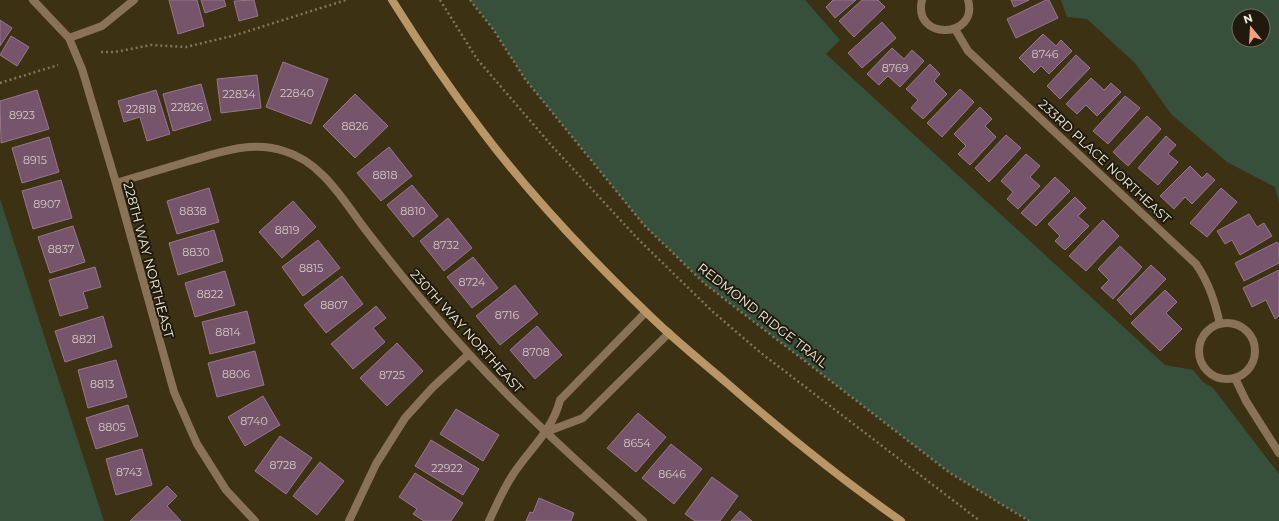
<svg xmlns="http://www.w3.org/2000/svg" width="1279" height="521" font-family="Montserrat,sans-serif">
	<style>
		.green { fill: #37503b; fill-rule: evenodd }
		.building { fill: #76556c; stroke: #96778b }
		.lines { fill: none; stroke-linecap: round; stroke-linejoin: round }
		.path { stroke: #80765d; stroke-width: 2.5; stroke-dasharray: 2 3; stroke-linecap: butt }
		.lane { stroke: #897255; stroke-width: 8 }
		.street { stroke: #897255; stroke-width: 8 }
		.secondary { stroke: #ba9565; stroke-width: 8 }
		.labels { text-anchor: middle; stroke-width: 4; stroke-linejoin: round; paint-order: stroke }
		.number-label { font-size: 11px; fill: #d5c8c1 }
		.street-label { font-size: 13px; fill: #f5eedd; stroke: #1f1a0d }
	</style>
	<rect width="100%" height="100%" fill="#3d3114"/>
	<path class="green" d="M470,0H805L840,40L826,54L1165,365L1193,370L1203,382L1213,388L1279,474V521H1029L950,473L705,284L644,225L525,79L493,29Z
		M1061,0H1279V202L1275,187L1227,162L1171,114L1135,63L1087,19L1067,17ZM1239,16H1263V40H1239Z
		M0,199L104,521H0Z"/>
	<path class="building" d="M169,0H197L204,26L178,34Z
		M201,0H224L226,6L205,13Z
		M254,0L258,16L239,21L234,1Z
		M833,0H856L835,18L826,7Z
		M862,0H878L885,7L854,37L839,21Z
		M1011,0H1029L1014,7Z
		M1046,0H1049L1058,18L1016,38L1007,19Z
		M0,20L12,28L0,46Z
		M882,22L896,38L862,68L848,53Z
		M1043,34L1056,46L1061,40L1072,51L1049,74L1041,66L1034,73L1019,58Z
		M11,36L29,47L17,66L0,55Z
		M892,48L904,59L912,50L924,61L900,87L888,76L879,85L867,74Z
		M1076,55L1090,68L1060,99L1047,86Z
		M283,62L328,79L311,124L266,107Z
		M930,64L940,74L934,81L947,94L923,119L911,108L918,100L906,89Z
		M257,75L261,108L221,113L217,79Z
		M1091,78L1104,90L1111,83L1121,92L1097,116L1086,105L1077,114L1066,104Z
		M201,84L211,120L173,131L163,94Z
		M960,89L974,102L942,137L927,123Z
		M37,90L49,129L1,143L0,101Z
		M156,90L170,134L147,141L140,117L124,122L118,101Z
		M355,94L388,126L355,158L323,126Z
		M1125,96L1140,108L1108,144L1093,131Z
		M980,107L992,119L985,126L996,137L970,165L958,154L966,146L954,134Z
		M1147,116L1161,129L1128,166L1113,152Z
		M1006,135L1021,148L989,182L975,168Z
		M1166,136L1176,145L1168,154L1178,162L1158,185L1138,168Z
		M49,137L59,172L22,183L12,148Z
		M389,147L412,176L381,201L357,173Z
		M1026,154L1040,166L1030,177L1040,186L1018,209L1007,199L1013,192L1001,181Z
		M1190,166L1202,178L1207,173L1215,180L1192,204L1185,197L1174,209L1160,196Z
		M1055,177L1070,191L1036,226L1021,213Z
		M61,180L72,218L33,229L22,191Z
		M412,185L438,216L413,237L387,205Z
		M209,188L219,222L177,234L167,201Z
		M1221,188L1237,202L1207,237L1190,223Z
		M1075,197L1086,208L1078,216L1089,226L1065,250L1055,241L1060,236L1048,224Z
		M293,201L316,227L282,258L259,232Z
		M1249,214L1257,227L1264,223L1272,236L1240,255L1232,240L1225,244L1217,231Z
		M448,218L472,248L444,271L420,241Z
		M1103,220L1119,236L1086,271L1069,256Z
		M73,226L85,262L50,273L38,237Z
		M214,230L223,261L178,275L169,243Z
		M318,240L340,268L303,296L282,267Z
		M1277,242L1279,245V263L1244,281L1235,263Z
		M1120,246L1142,267L1113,299L1101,288L1109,280L1098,269Z
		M473,257L498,288L472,308L447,277Z
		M1151,265L1166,279L1131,315L1117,300Z
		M95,267L101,287L83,292L88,308L60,316L49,280Z
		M1279,270V316L1275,319L1266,300L1252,307L1243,288Z
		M225,271L235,305L195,317L185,283Z
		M342,276L363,304L326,333L304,305Z
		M515,285L538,314L500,345L476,316Z
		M1165,290L1177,302L1166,313L1182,329L1160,351L1131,323Z
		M376,306L386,318L373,328L385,342L353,369L331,344Z
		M247,311L255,343L210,354L202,322Z
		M103,316L112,347L65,362L55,331Z
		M537,326L562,355L535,379L510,350Z
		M397,343L423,371L387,406L360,378Z
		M255,351L264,385L217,397L208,363Z
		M116,360L127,397L88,408L78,370Z
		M263,396L280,425L245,446L228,417Z
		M128,405L138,436L96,449L86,418Z
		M456,409L499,435L483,461L440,434Z
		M638,413L666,437L636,472L607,448Z
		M280,436L312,458L286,494L255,471Z
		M431,440L479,469L463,495L415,466Z
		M671,444L702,469L674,504L642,478Z
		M142,449L152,485L116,495L106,459Z
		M320,462L344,481L317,515L293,496Z
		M415,473L463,503L451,521H424L413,514L417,509L399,497Z
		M712,477L738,496L720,521H695L685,514Z
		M167,486L177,496L167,506L181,521H130Z
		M539,498L574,513L571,521H526L530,512L533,513Z
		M740,511L752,521H731Z"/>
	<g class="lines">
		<path class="path" d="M440,0L477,59L552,146L637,238L712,311L761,353L980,521
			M470,0L493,29L525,79L644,225L705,284L950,473L1029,521
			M101,52H115L151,45L186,47L236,35L346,0
			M0,83L58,65"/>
		<path class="lane" d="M349,521L376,464L405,418L433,387L469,354"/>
		<path class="street" d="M33,0L69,38L82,69L116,183L174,392L197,444L226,490L255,521
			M922,0C912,41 979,39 968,0
			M955,29L968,51L1196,264C1209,283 1215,302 1220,324
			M69,38L102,26L134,0
			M116,183C139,176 163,169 186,162C219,153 250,140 284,151C322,162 343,200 365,229C408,285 454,340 503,390C548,436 596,478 643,521
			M1199 351a28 28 0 1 1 56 0a28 28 0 1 1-56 0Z
			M1235,378L1246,401L1279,453
			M546,432L583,418L669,333
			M489,521C496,506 503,490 512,476C528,451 553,430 560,400L646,312"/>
		<path class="secondary" d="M392,0C420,45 450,89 482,131C530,195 587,255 645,311C671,337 700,360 728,384C783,432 841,479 901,521"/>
	</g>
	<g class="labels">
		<g class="number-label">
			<text x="1045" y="58">8746</text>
			<text x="895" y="72">8769</text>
			<text x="297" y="97">22840</text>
			<text x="239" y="98">22834</text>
			<text x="187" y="111">22826</text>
			<text x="141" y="113">22818</text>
			<text x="22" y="119">8923</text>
			<text x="355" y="130">8826</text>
			<text x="35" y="164">8915</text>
			<text x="385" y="179">8818</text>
			<text x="47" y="208">8907</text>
			<text x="193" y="215">8838</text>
			<text x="413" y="215">8810</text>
			<text x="287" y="234">8819</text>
			<text x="446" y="249">8732</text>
			<text x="61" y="253">8837</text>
			<text x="196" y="256">8830</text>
			<text x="311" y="272">8815</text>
			<text x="472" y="286">8724</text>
			<text x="210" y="298">8822</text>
			<text x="334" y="309">8807</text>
			<text x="507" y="319">8716</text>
			<text x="228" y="336">8814</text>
			<text x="84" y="343">8821</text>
			<text x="536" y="356">8708</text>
			<text x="236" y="378">8806</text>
			<text x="392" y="379">8725</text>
			<text x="102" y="388">8813</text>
			<text x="254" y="425">8740</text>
			<text x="112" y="431">8805</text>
			<text x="637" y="447">8654</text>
			<text x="283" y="469">8728</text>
			<text x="447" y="472">22922</text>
			<text x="129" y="476">8743</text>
			<text x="672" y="478">8646</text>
		</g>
		<g class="street-label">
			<text transform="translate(1105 161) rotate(43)" y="5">233RD PLACE NORTHEAST</text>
			<text transform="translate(149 260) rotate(75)" y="5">228TH WAY NORTHEAST</text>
			<text transform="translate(763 315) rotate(38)" y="5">REDMOND RIDGE TRAIL</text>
			<text transform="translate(467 331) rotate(48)" y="5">230TH WAY NORTHEAST</text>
		</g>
	</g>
	<g transform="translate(1251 28) rotate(342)"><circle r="19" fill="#1f1a0d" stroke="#756f60"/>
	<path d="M0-3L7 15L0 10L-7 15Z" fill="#f2a17e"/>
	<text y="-6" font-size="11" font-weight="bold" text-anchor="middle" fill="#f5eedd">N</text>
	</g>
</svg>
